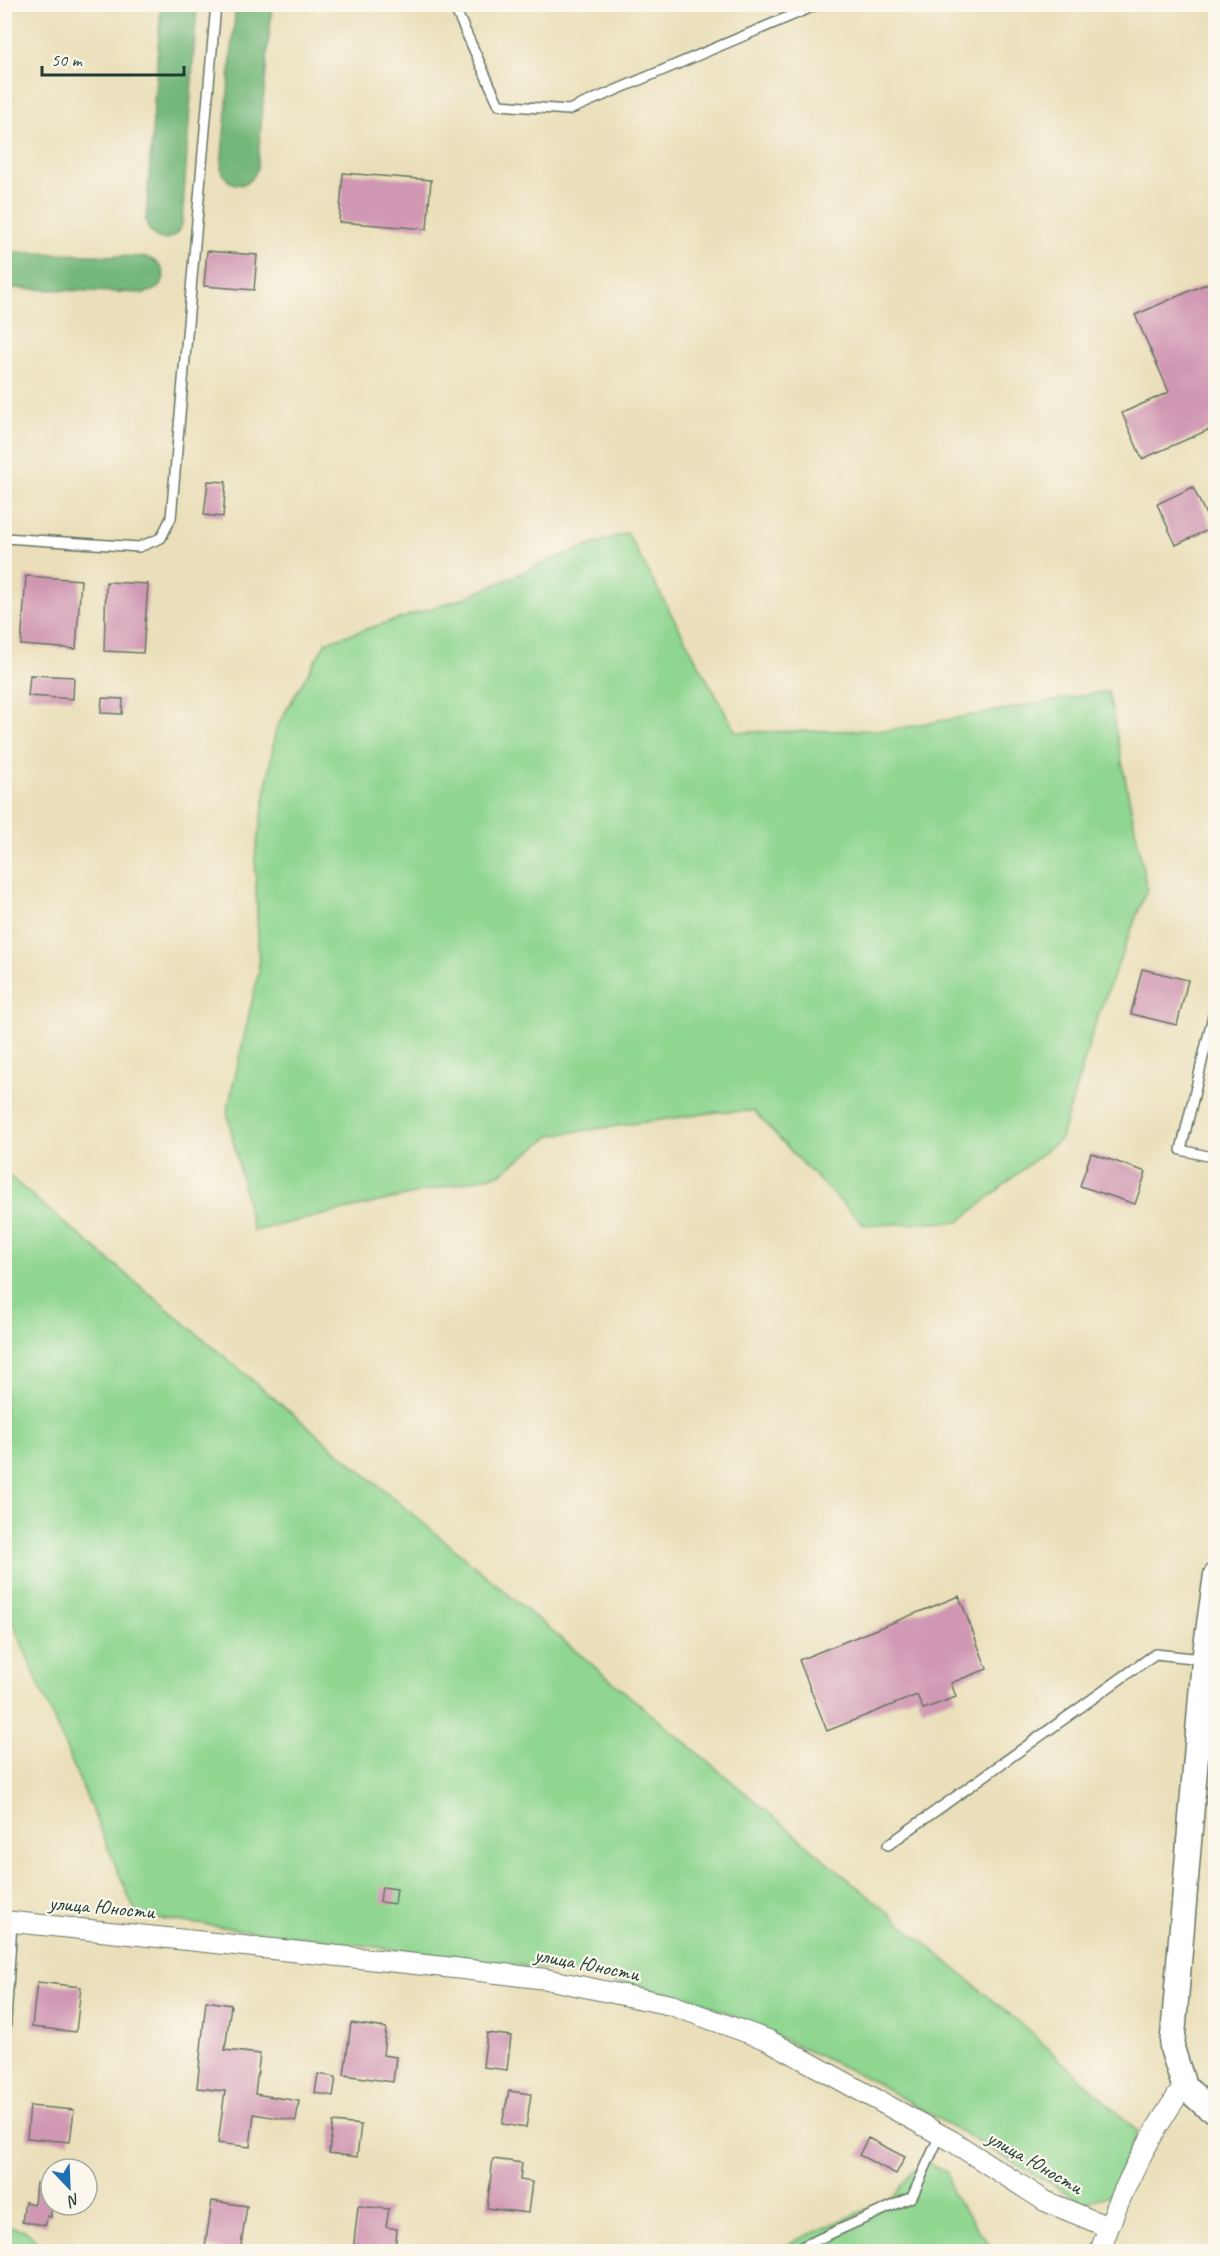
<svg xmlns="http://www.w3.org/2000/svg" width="1220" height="2256" font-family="Caveat,sans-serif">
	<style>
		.green { fill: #8fd690; stroke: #578a62; stroke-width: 1.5 }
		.forest { fill: #73b77a; stroke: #497a57; stroke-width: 1.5 }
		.building { fill: #d097b2 }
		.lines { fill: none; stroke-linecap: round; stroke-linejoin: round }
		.service-casing { stroke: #667663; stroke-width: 12 }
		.minor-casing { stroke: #667663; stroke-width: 22 }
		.tertiary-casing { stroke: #667663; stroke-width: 27 }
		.service { stroke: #fff; stroke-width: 9 }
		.minor { stroke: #fff; stroke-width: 20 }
		.tertiary { stroke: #fff; stroke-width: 24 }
		.labels { text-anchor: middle; stroke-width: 4.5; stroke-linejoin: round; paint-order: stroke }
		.street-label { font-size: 21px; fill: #1f3d34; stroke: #fbf7ec }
	</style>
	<rect width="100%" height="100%" fill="#fbf7ec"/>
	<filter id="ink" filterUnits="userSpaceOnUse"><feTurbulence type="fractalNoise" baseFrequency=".0167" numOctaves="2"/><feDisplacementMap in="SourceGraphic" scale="12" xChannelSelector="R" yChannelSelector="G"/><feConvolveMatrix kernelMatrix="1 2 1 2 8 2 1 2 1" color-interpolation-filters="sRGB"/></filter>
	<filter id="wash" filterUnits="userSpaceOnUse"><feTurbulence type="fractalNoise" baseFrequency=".008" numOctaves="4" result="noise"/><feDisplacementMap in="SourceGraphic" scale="24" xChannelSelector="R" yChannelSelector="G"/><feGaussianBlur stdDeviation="1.35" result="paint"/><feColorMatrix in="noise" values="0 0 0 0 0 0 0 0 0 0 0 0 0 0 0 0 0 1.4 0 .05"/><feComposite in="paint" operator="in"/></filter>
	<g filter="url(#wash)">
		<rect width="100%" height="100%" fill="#eadfba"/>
		<path class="green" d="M627,533L736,732L889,730L1108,691L1147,889L1097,1018L1061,1138L959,1222L864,1225L799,1160L754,1111L717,1112L552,1135L500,1174L253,1231L227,1112L259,971L255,857L276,728L326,642L467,597L560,556Z
			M4,1172L1026,2028L1138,2132L1110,2195L1084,2203L871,2080L697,1999L547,1969L137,1916L5,1604Z
			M929,2163L947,2172L952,2194L994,2251L770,2252L894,2197L911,2172Z
			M5,2226L25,2230L47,2251H5Z"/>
		<path class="forest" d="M161,5H197L182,224C174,246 151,243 146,221Z
			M236,5H272L257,169C249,191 226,189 221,167Z
			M5,252L145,257C170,264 170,289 144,293L5,288Z"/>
		<g id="blocks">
			<path class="building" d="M343,173L431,180L427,229L339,222Z
				M207,251L257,255L254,290L204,286Z
				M1215,280V427L1142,459L1122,413L1169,392L1135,315Z
				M208,481L226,482L223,517L204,515Z
				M1193,487L1212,528L1176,545L1157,504Z
				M26,576L81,580L76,649L21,645Z
				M106,582L148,584L143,653L104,651Z
				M30,675L74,677L73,699L28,696Z
				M102,698L123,699L122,714L101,713Z
				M1142,969L1188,980L1177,1025L1131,1014Z
				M1091,1153L1146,1172L1135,1204L1080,1186Z
				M959,1596L987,1669L951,1683L956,1697L923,1709L917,1695L827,1731L799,1660Z
				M382,1887L397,1889L395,1904L380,1902Z
				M37,1982L81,1987L76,2032L32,2027Z
				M206,2001L231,2005L225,2050L260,2054L255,2094L299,2101L296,2121L254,2114L250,2147L218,2143L225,2091L197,2088Z
				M351,2023L386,2028L383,2055L396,2057L393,2082L344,2075Z
				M487,2033L511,2036L507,2070L483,2067Z
				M318,2074L336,2077L333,2096L315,2093Z
				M509,2091L531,2094L526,2128L502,2124Z
				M30,2106L74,2110L70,2142L27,2138Z
				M333,2122L361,2125L357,2157L329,2153Z
				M868,2138L905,2157L896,2174L859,2155Z
				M493,2159L522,2163L520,2180L532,2182L528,2213L487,2208Z
				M36,2183L51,2185V2217L47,2216L46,2225L22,2222L25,2202L34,2204Z
				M212,2201L247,2206L240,2252L205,2247Z
				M358,2206L389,2209L386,2227L397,2229L395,2252H353Z"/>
		</g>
	</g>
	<g filter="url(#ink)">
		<use href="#blocks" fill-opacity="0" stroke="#667663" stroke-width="1.5"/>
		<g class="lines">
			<g class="service-casing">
				<path id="service" d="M453,4L499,105L569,110L819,4
					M5,538L139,547L161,538L171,518L216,4
					M1216,1003L1181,1150L1216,1158
					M888,1845L1155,1654L1202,1659
					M4,2054L12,1922
					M790,2252L912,2197L940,2135"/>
			</g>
			<g class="minor-casing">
				<path id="minor" d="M4,1921L454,1968L546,1979L671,2005L768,2040L952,2141L1045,2201L1108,2227
					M1100,2252C1119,2193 1149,2136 1184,2086"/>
			</g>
			<g class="tertiary-casing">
				<path id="tertiary" d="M1216,1575L1204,1660L1172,2048L1184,2086L1207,2107L1216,2111"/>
			</g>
			<use href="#service" class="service"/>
			<use href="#minor" class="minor"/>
			<use href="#tertiary" class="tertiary"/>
		</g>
	</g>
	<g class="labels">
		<g class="street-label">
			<text transform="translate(102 1907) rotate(5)" y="7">улица Юности</text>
			<text transform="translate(587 1964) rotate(11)" y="7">улица Юности</text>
			<text transform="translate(1035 2162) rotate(30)" y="7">улица Юности</text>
		</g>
	</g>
	<rect width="1220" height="2256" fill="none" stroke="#fbf7ec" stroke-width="24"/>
	<g transform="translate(69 2187) rotate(157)"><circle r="28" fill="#fbf7ec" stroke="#a3ada2" stroke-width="1.5"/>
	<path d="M0-4.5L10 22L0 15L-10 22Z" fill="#1f6fb2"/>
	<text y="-9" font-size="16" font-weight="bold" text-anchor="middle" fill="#1f3d34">N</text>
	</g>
	<path d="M42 66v9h142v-9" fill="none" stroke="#1f3d34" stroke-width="3"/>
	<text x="51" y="66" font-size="18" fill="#1f3d34" stroke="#fbf7ec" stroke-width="4.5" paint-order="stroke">50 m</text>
</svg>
